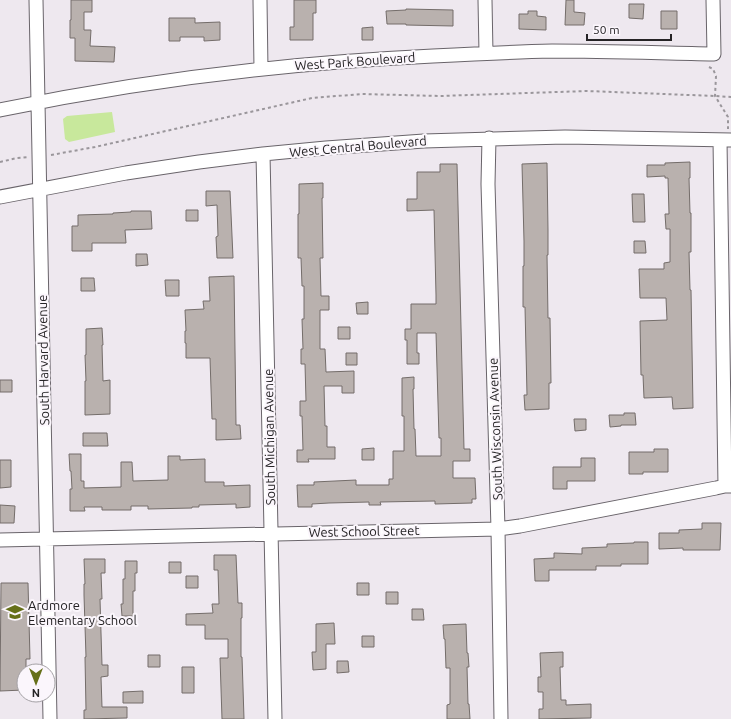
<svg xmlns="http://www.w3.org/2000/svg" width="731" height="719" font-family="Ubuntu,sans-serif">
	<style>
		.green { fill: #c8e89c }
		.building { fill: #b9b1ae; stroke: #746d6a }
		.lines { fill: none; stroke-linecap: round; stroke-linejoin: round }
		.street-casing { stroke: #69646a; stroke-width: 15 }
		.path { stroke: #9a969b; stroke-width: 2; stroke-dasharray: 3 3; stroke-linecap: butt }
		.street { stroke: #fff; stroke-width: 13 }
		.labels { text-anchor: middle; stroke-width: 4; stroke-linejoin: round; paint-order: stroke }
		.street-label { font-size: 13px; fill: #252325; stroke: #fbf6fc }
		.poi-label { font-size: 13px; fill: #252325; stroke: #fbf6fc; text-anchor: start }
	</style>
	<rect width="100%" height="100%" fill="#eee8ef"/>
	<path class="green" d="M112,112L115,132L69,142L65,139L63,119L67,116Z"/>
	<path class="building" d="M71,0H92V12H84V30H91L90,46L115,47L114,62L75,61V38H70V20H71Z
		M294,0H316V13H313V40H290V27H294Z
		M566,0H574V12L585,13L584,25H565Z
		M629,4H644L643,19L629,18Z
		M406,9L453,10V26L406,25V24H387L386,11L406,10Z
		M528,11H537V16L546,17V30L519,29V14H528Z
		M661,11H677V29H661Z
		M169,18H195V23L220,22V40L204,41V37H180V41H169Z
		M373,27V40H362V28Z
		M690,162V178H689L690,213H691V252H689L690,290H691L693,408L673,409L672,397L644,398L643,375H641L640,321L667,320L666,298H640L639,269H664V263L670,262V229H666L665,214H669L668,178H665V176L647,177V165H665V163Z
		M547,163L548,230V255H547L548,318H550L551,383H549V409L525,410L524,395H527L525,307H523V266H524V241L522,164Z
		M440,164H457L464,449H470V461H453V478H475L476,499H472V503L435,504V501L380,502L381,505H369V502L329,503L312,504V507H298L297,485H314V482L356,480V485H389V479H393V451H404V416H402V378L414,377V389H413L414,429H415L416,456H441V438H439L436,333H417V353H419V364H407V340H405V329H411V304H436V295L434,210L407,211V199H417V172H440Z
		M323,183V198H322L323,258H320L321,296H329V310H320V349H325L326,372L354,371V393H342V386H324L325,426H327V447H335V459H308L309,462H297V450H303L302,416H300V401H306L305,364H301V349H303L302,319H304V286H302L301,258H298V214H299V184Z
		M206,191H230L233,258H217L216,237L218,236L217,205L206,206Z
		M632,194H644L645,222H633Z
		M186,210H198V221H186Z
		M131,211H151L152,229L125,230L126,243H92V251H72V226H78V215L113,214V213L131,212Z
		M634,241H645L646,253H634Z
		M136,254H147L148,265L136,266Z
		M234,276L236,425H240L241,439L216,440V419H212L210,358H186V343H185V331H186L185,310L204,309L203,301H210L209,277Z
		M81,278H94L95,291H81Z
		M165,280H179V296H166Z
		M368,302V314H357L356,303Z
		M338,327H350V339H338Z
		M102,328L103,345H102L103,381L110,380V414L85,415V381H86L85,355H86V329Z
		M346,353H357V365H346Z
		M0,380H12V392H0Z
		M624,413H635L636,425H621V426L610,427L609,415H624Z
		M574,419H586V430L575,431Z
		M83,433H107L108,446H83Z
		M374,448V460H362V449Z
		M654,449H668V472H643V474H629V452H654Z
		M69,454H81V481H84V488L121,487V462H132L133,481L168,480V456H180V460L205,459V482H224V486L250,485V507L236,508V504L199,505V507H192V508L148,509V506H131V510H102V507H84L85,511H70V489H72L71,471H70Z
		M581,458H595V481H567V489H553V467H581Z
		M0,460H11V487L0,488Z
		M0,505L15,506L14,523H0Z
		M702,523H721L720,550H683V548L659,549V533H679V530L702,529Z
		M634,542H648V564H621V566H596V570H549V581H535L534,559L554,558V553L582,554V548L607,547V544L634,543Z
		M214,555H236L238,603H242V618H241V657H242L244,719H222L220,658H228V639H205V625H186V614L213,613L212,604H219L218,570H214Z
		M84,559H105V573H101L102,599H100L101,633L102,665H108V676L101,677L102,707H127V718L84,719V710H86L85,657H86L84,595V584H85Z
		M125,561H137V573H135V591H133V616H122L121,604H123V579H125Z
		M169,562H181V573H169Z
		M186,576H198V588H186Z
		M1,583H28L30,659H26V671H24V690L0,691Z
		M357,583H369V595H357Z
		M386,592H398V604H386Z
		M412,609H423L424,620H412Z
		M334,623L335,644H326V669L313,670L312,652H316V624Z
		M466,624L467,653H468L469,667H467L468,704H469L470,719H447V705L450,704V668H446L445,639H444L443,625Z
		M362,636H374V647H362Z
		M563,652V667H560L561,700H566V705L591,704V718L539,719V709H543V692H538V677H541L540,653Z
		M148,655H160V667H148Z
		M337,661H348L349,672L337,673Z
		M182,667H194V693H182Z
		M143,691V703H123V692Z"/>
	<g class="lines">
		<g class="street-casing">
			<path id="street" d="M36,0L50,719
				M260,0L261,69
				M485,0L486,53
				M0,110C143,80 287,63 433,56C472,54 512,52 552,51C606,51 660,53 714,54L713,0
				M489,138L488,184L498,529L501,719
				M720,140L725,486
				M263,154L275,719
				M0,197L126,173L199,162L263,154L326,148L424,141L565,137L731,140
				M0,540L498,529L520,526L716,488L725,486H731"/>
		</g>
		<path class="path" d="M709,67L713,69L716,76L715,96L728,117V129
			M51,155L95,147L312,98L362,94L440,96L587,91L715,96L731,97
			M0,162L17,158L28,157"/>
		<use href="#street" class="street"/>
	</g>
	<defs>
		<g id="school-bare" transform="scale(1.38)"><path d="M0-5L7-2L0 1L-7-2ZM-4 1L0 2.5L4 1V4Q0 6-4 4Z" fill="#667019" stroke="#fbf6fc" stroke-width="2.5" paint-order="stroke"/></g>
	</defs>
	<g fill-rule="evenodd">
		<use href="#school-bare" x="15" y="612"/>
	</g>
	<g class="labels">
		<g class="street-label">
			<text transform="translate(355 61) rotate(-4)" y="5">West Park Boulevard</text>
			<text transform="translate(358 146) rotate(-5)" y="5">West Central Boulevard</text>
			<text transform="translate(43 360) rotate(-91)" y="5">South Harvard Avenue</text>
			<text transform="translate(495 429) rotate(-92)" y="5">South Wisconsin Avenue</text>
			<text transform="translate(269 437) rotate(-91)" y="5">South Michigan Avenue</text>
			<text transform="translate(364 531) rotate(-1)" y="5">West School Street</text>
		</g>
		<g class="poi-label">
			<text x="28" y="610">Ardmore<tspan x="28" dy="15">Elementary School</tspan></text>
		</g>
	</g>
	<g transform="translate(36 683) rotate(180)"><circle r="19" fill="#fbf6fc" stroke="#a5a2a6"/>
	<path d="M0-3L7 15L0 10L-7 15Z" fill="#667019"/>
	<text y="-6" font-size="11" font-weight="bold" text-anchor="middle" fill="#252325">N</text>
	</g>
	<path d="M587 34v6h84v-6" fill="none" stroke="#252325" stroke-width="2"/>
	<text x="593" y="34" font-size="12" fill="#252325" stroke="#fbf6fc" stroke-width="3" paint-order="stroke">50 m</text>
</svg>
